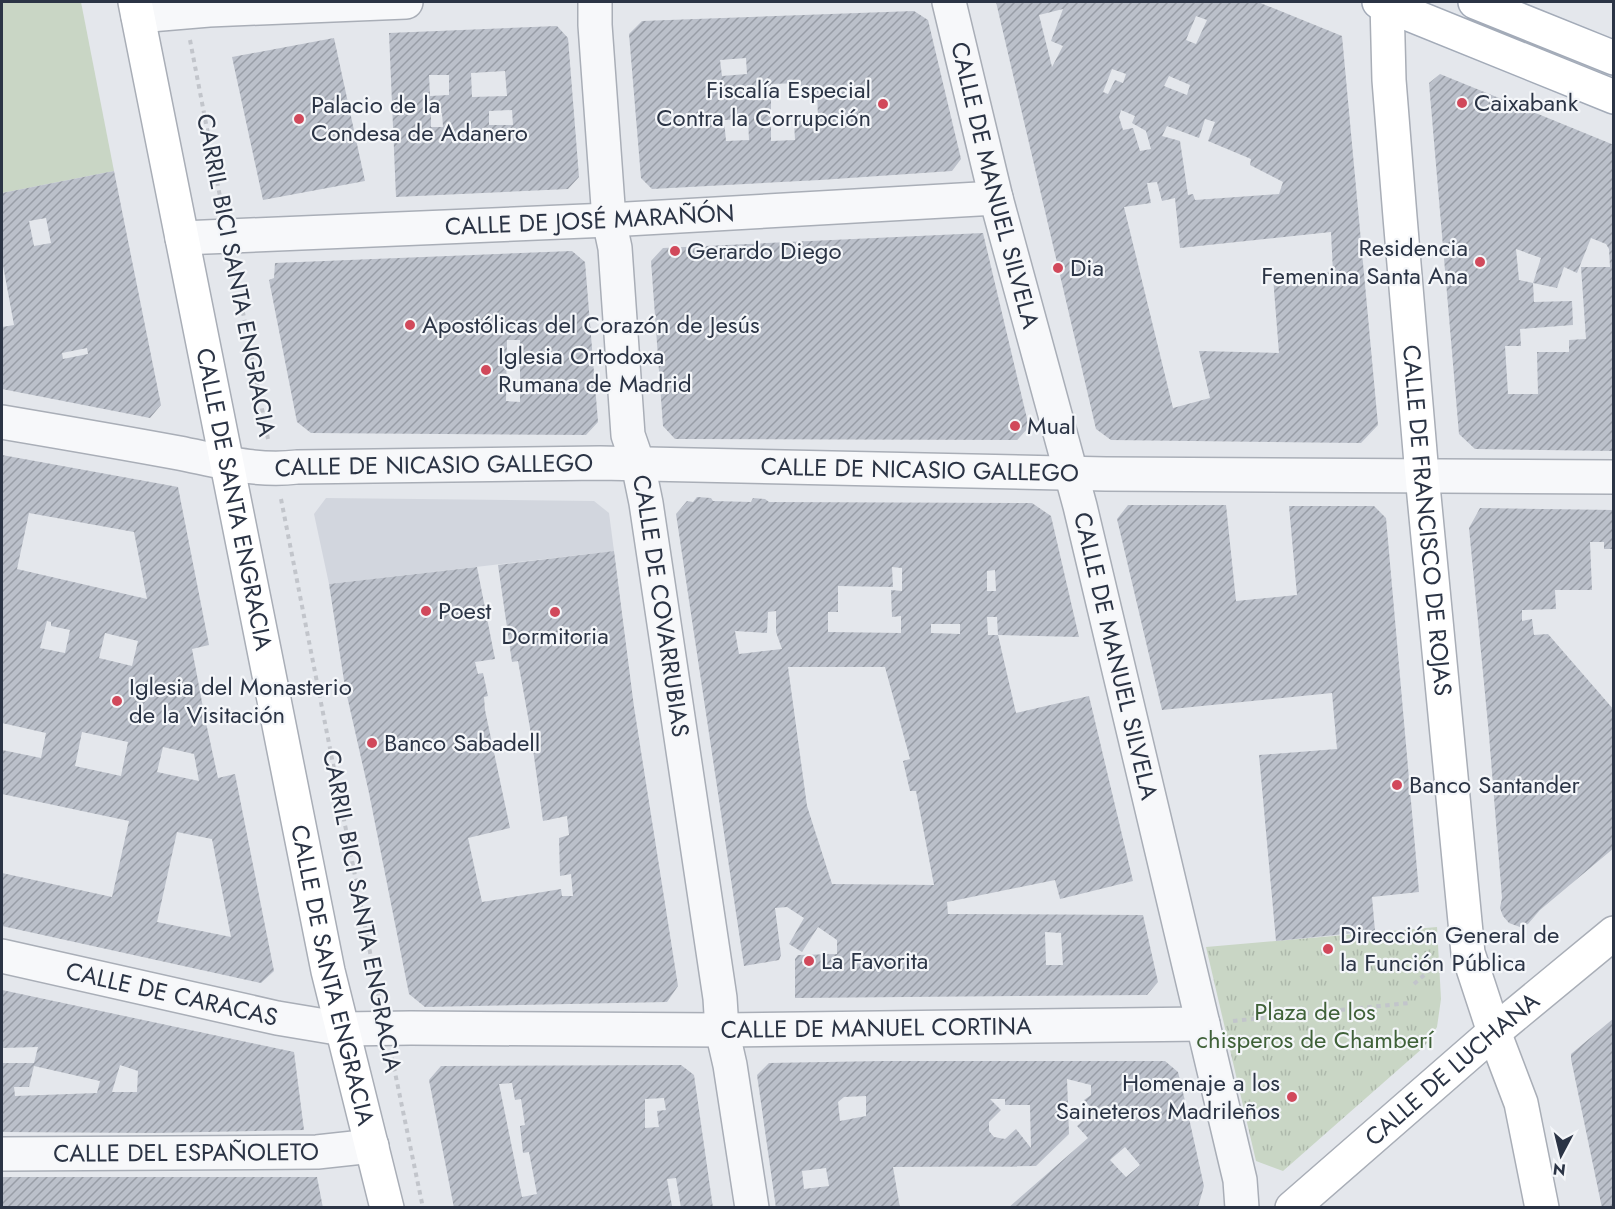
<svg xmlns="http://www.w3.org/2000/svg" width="1615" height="1209" font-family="Jost,sans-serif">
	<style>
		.built { fill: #d2d6de }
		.grass { fill: url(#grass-tufts) }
		.garden { fill: #c9d6c5 }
		.building { fill: url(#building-hatch); fill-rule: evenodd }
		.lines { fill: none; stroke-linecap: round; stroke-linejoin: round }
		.street-casing { stroke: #a9aeb7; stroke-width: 36 }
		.secondary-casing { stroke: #a9aeb7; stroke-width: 36 }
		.primary-casing { stroke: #a3abb8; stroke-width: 36 }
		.path { stroke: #c2c5cb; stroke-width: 4; stroke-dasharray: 4.5 4.5; stroke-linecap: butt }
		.street { stroke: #f7f8fa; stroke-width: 33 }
		.secondary { stroke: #fff; stroke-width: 33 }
		.primary { stroke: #fff; stroke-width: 33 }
		.poi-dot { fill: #d1495b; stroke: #f4f6f9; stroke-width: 2 }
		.labels { text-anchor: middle; stroke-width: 4.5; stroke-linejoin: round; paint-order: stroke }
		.poi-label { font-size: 24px; fill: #2b3445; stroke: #f4f6f9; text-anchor: start }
		.street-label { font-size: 24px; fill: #2b3445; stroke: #f4f6f9 }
		.park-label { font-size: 24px; fill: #3f6138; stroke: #f4f6f9 }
	</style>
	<defs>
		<pattern id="grass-tufts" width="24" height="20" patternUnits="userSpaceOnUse" patternTransform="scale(1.5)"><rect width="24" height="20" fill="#c9d6c5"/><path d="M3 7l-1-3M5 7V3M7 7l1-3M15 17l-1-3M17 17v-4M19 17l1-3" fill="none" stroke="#adb8ab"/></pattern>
		<pattern id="building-hatch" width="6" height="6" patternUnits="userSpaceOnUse" patternTransform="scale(1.5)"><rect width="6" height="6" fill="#bbc0ca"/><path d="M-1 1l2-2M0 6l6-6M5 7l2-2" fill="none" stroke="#989da6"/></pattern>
	</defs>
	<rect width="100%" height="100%" fill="#e4e7ec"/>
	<path class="built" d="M326,498L594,501L609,513L614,551L329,584L314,514Z"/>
	<path class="grass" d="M1437,927L1441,999L1437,1027L1424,1047L1283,1171L1256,1161L1206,947Z"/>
	<path class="garden" d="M2,2H81L114,171L2,193Z"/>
	<path class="building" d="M996,2H1258L1342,36L1378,425L1361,443L1111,440L1096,429ZM1063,9L1051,41L1063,46L1052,67L1039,15ZM1196,16L1207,20L1196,44L1186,40ZM1112,69L1126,74L1123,83L1115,80L1108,94L1103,92ZM1169,76L1190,85L1187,95L1164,86ZM1121,110L1135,116L1132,123L1146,131L1151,149L1140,151L1133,128L1123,130L1119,117ZM1205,119L1215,122L1208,141L1251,159L1250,165L1283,182L1279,194L1195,200L1193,194L1188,195L1180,141L1162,136L1167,126L1199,138ZM1157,182L1162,201L1175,198L1180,248L1331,232L1333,272L1273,277L1279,353L1199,351L1210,398L1173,408L1124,207L1151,203L1147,183Z
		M914,11L928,20L961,159L952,171L820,180L652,189L641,178L629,34L642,21ZM746,58L747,74L722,76L720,60ZM800,83L801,89L817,88L818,120L794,121L795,140L771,141V84ZM748,119L749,140L726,141L724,120Z
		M557,26L568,38L579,177L568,189L396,197L389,33ZM505,71L507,96L472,97L471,73ZM429,75H449V95L430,96ZM512,110L513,125H489V111ZM442,113L443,127H431V114Z
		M334,38L365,181L263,200L232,57Z
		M1440,74L1614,145V451L1475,449L1459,434L1429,83ZM1591,238L1606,244L1609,249L1610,267H1581L1586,339L1569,340V352H1537L1538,394H1508L1505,346H1521L1520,329L1573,325L1572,301L1534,302L1533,283L1519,280L1516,249L1541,258L1533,283L1557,288L1564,267L1577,273Z
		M114,171L161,405L150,418L2,389V327L14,325L2,260V193ZM46,218L51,243L34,246L29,221ZM87,348L88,354L63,359L62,353Z
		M983,233L1029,427L1017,440L675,439L663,426L651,261L663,248Z
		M572,251L585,262L598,422L586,435L311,433L297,422L269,280L274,278L275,263ZM507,340H520V402L506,401Z
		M2,455L178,487L209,645L192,649L205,718L218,778L235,774L274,971L261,983L2,926V873L112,897L129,821L2,794V750L41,758L46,733L2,723ZM29,513L134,532L147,599L17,569ZM47,621L51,622V626L70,630L65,653L40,648ZM105,633L138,641L132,666L99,658ZM82,732L128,742L121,776L75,766ZM163,747L194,754L199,781L157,772ZM177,832L212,839L231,937L157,922Z
		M697,497L711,498L713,501L751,502L753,498L765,499L769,502L1032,503L1051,516L1079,637L998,635L1016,713L1089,696L1133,881L1060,899L1055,880L947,902L948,914L1143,915L1158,982L1147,995L795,998V959L798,955L837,954V940L818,927L802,952L789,944L804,918L787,907L775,908L781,955L779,960L744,966L676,514L687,501L693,502ZM892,567L902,568V591L891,590L892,617L901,616V633L828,632V612H838V586L893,587ZM995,570L996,591H987V571ZM776,611V632L782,649L739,654L735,631L767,633L768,612ZM987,617H997L998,635H988ZM931,624H960V634L931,633ZM788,667H885L910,759L903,761L910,791H916L934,885L832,884L807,806ZM1045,932L1061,933L1063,965H1046Z
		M1128,505H1226L1236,601L1297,595L1289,506H1374L1386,518L1419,892L1372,897L1375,931L1276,941L1259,755L1337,749L1332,693L1162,710L1117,519Z
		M1480,508L1614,510V549H1604V542H1590L1592,590H1555L1556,609L1522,610V621L1532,619L1534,635L1548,634L1614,710V848L1540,910L1528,924L1520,927L1509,923L1503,916L1500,908L1502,898L1489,735L1469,528Z
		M614,551L634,707L678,986L667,1002L425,1007L409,994L369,793L345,687L329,584L477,567L495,659L475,662L478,674L483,673L488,696L484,697L485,710L510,828L468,838L482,902L561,889L562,896H573L571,874L560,876L559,838L569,835L567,816L543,821L530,728L518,661L512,662L498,565Z
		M2,990L294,1052L304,1130L155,1133L2,1132V1063H34L38,1047L2,1048ZM120,1065L138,1071L137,1092H112ZM34,1066L100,1081L97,1093L15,1096L14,1087H29Z
		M1614,1018V1208H1602L1571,1059V1054Z
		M883,1061H1165L1178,1072L1187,1109L1204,1186L1198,1207L1008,1208L1088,1138L1077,1126L1094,1111L1084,1100L1091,1095V1085L1067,1079L1069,1134L1036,1166L893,1167L900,1208H776L757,1075L769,1063ZM866,1096V1116L840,1121L838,1102L844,1097ZM990,1099H1005V1105H1030L1031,1148L1016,1129L1005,1139L994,1137L989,1131V1122L1001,1110ZM1125,1147L1140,1165L1126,1177L1110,1160ZM826,1168L829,1186L804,1189L802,1171Z
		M681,1065L694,1075L713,1208H681L676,1178L667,1179L672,1206L664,1208H454L429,1080L441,1066ZM512,1083L515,1100L521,1099L525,1125L520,1126L523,1153L529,1152L537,1194L522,1197L499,1084ZM664,1098L666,1110L657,1111L659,1127L645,1128V1099Z
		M2,1177H317L323,1208H2Z"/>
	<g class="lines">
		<g class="street-casing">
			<g id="street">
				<path id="s1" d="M595,2V25L609,220L615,248L628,435L638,464L646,503L720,998L722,1030L730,1065L752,1208"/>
				<path id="s2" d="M949,2L996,198L1080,506L1240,1180L1242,1208"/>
				<path d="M138,16L209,10L406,2"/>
				<path id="s3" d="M182,238L609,220L996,198"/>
				<path id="s4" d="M2,422C61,432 120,442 179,453C219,461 256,472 297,467L600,463L1106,474L1614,477"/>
				<path id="s5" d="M2,956L277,1018L343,1029L411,1028L722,1030L1203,1024"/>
				<path id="s6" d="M2,1154L317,1152L372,1146"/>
			</g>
		</g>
		<g class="secondary-casing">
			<g id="secondary">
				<path id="s7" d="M135,2L328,971L387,1208"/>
				<path id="s8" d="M1387,2L1389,80L1400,217L1422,475L1468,953L1494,1032L1521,1103L1542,1208"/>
				<path id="s9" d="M1292,1208L1494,1032L1614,933"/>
			</g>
		</g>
		<g class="primary-casing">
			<path id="primary" d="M1379,2L1614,97
				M1475,2L1614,58"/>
		</g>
		<path class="path" d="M190,40L222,207
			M234,267L268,439
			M281,499L379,998
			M1496,940L1504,937
			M1414,984L1432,968L1440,965
			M1233,1021L1409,1003
			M392,1058L423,1208"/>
		<use href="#street" class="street"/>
		<use href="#secondary" class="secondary"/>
		<use href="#primary" class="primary"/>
	</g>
	<g class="poi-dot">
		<circle cx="1462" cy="103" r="6"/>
		<circle cx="883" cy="104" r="6"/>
		<circle cx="299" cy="119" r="6"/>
		<circle cx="675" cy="251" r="6"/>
		<circle cx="1480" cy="262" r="6"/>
		<circle cx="1058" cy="268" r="6"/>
		<circle cx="410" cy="325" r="6"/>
		<circle cx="486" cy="370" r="6"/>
		<circle cx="1015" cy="426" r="6"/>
		<circle cx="426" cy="611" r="6"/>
		<circle cx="555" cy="612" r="6"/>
		<circle cx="117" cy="701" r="6"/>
		<circle cx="372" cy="743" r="6"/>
		<circle cx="1397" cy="785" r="6"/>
		<circle cx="1328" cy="949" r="6"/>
		<circle cx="809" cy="961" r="6"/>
		<circle cx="1292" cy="1097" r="6"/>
	</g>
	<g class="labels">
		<g class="poi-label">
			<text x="871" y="98" text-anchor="end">Fiscalía Especial<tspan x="871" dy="28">Contra la Corrupción</tspan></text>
			<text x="1474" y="111">Caixabank</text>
			<text x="311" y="113">Palacio de la<tspan x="311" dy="28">Condesa de Adanero</tspan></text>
			<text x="1468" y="256" text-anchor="end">Residencia<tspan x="1468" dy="28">Femenina Santa Ana</tspan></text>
			<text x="687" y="259">Gerardo Diego</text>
			<text x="1070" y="276">Dia</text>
			<text x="422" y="333">Apostólicas del Corazón de Jesús</text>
			<text x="498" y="364">Iglesia Ortodoxa<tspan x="498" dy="28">Rumana de Madrid</tspan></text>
			<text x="1027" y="434">Mual</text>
			<text x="438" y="619">Poest</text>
			<text x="555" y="644" text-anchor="middle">Dormitoria</text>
			<text x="129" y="695">Iglesia del Monasterio<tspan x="129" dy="28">de la Visitación</tspan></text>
			<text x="384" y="751">Banco Sabadell</text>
			<text x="1409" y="793">Banco Santander</text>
			<text x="1340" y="943">Dirección General de<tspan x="1340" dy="28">la Función Pública</tspan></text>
			<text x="821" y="969">La Favorita</text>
			<text x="1280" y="1091" text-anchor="end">Homenaje a los<tspan x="1280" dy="28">Saineteros Madrileños</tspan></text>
		</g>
		<g class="street-label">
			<text dy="8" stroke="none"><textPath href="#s2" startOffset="189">CALLE DE MANUEL SILVELA</textPath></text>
			<text dy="8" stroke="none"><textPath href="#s3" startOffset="408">CALLE DE JOSÉ MARAÑÓN</textPath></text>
			<text transform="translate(236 275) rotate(79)" y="8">CARRIL BICI SANTA ENGRACIA</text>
			<text dy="8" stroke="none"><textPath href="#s4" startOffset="436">CALLE DE NICASIO GALLEGO</textPath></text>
			<text dy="8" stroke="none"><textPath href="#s4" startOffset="922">CALLE DE NICASIO GALLEGO</textPath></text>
			<text dy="8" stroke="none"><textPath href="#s7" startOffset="507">CALLE DE SANTA ENGRACIA</textPath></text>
			<text dy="8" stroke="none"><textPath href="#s8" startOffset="520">CALLE DE FRANCISCO DE ROJAS</textPath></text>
			<text dy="8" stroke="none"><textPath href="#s1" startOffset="609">CALLE DE COVARRUBIAS</textPath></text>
			<text dy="8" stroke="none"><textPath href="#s2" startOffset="675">CALLE DE MANUEL SILVELA</textPath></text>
			<text transform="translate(362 911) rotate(79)" y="8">CARRIL BICI SANTA ENGRACIA</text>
			<text dy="8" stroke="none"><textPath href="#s7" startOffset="993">CALLE DE SANTA ENGRACIA</textPath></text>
			<text dy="8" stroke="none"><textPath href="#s5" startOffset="174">CALLE DE CARACAS</textPath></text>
			<text dy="8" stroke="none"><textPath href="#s5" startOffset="882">CALLE DE MANUEL CORTINA</textPath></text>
			<text dy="8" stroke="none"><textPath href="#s9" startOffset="212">CALLE DE LUCHANA</textPath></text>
			<text dy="8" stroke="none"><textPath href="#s6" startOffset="184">CALLE DEL ESPAÑOLETO</textPath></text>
		</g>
		<g class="park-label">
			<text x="1315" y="1020">Plaza de los<tspan x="1315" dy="28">chisperos de Chamberí</tspan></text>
		</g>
	</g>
	<rect width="1615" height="1209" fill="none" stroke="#2b3445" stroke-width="6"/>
	<g transform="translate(1561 1155) rotate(187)" stroke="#f4f6f9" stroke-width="4.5" paint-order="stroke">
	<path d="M0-4.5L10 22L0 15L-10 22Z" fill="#2b3445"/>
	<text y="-9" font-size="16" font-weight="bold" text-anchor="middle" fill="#2b3445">N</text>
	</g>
</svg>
